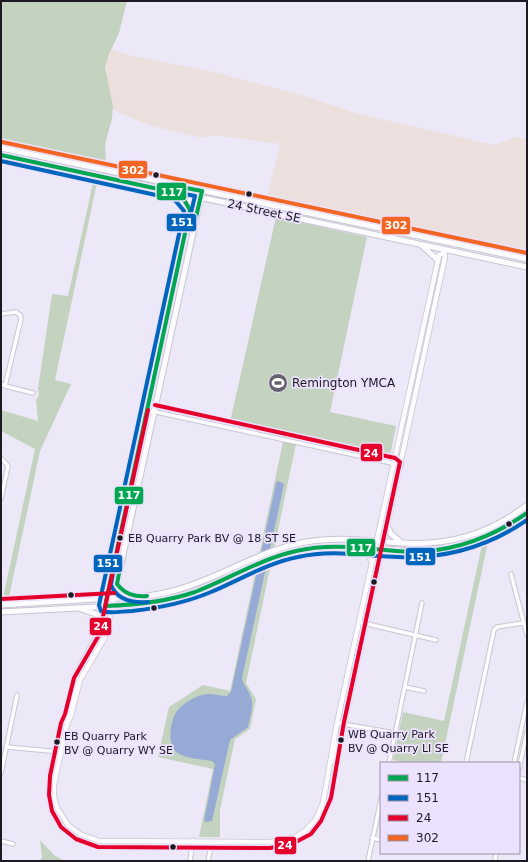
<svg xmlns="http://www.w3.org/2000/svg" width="528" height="862" font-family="'DejaVu Sans',sans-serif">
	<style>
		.industrial { fill: #ece0de }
		.green { fill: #c3d3c0 }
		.water { fill: #96aad5 }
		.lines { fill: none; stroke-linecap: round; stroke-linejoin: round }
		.minor-casing { stroke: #c9c5d1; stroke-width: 5.5 }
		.tertiary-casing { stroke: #c9c5d1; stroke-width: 6 }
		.secondary-casing { stroke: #c9c5d1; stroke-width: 7 }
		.minor { stroke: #fcfcfe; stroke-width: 3.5 }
		.tertiary { stroke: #fcfcfe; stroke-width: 4.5 }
		.secondary { stroke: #fcfcfe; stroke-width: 5 }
		.bus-1-casing { stroke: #ece2fd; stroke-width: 7 }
		.bus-2-casing { stroke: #ece2fd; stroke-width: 7 }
		.bus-3-casing { stroke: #ece2fd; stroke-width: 7 }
		.bus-4-casing { stroke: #ece2fd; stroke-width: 7 }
		.bus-1 { stroke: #00a651; stroke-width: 4 }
		.bus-2 { stroke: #0065bd; stroke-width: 4 }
		.bus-3 { stroke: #e4002b; stroke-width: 4 }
		.bus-4 { stroke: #f26522; stroke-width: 4 }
		.bus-dot { fill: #1d1a23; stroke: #ece2fd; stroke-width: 1.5 }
		.labels { text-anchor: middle; stroke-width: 3.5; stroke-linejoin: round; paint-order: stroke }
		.bus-label { font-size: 11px; fill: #1d1a23; stroke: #ece2fd; text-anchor: start }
		.street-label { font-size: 12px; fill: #1d1a23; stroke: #ece2fd }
		.poi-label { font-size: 12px; fill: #1d1a23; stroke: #ece2fd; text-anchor: start }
		.line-badge { stroke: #ece2fd; stroke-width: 1.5 }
		.badge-label { font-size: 11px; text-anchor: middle; font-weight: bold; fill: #fff }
	</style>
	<rect width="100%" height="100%" fill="#ede8f7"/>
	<path class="industrial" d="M111,49L132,56L214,72L305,96L359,114L494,145L516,137L527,139V254L267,198L280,144L214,135L202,138L148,125L113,110L105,72L106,62Z"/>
	<path class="green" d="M1,1H127L119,33L109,54L105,67L113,106L112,118L105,145L106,162L1,139Z
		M94,178H98L55,380L71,384L40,451L9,597L3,598L35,449L1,431V410L38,421L36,400L39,395L38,389L52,294L68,296Z
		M276,217L367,237L330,412L396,426L390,456L230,422Z
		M283,442L296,444L246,683L256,699L250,729L235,739L220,810V837H199L213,769L158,757L169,707L203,685L230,691Z
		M488,542L441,763H407L393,760L403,712L444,721L482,545Z
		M40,840L54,855L64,861H39L42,858Z"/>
	<path class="water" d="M278,481L284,484L280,503L242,678C243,685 248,689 250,695C255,705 250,716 248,727L230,740L212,821L206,822L204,821L215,764L212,761C201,759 185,759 176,752C167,743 170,721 177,711C182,704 194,697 202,695C210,692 219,696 227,696L231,692L276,483Z"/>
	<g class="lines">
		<g class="minor-casing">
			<path id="minor" d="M1,314L16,312L20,315L21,319L5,386L1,384
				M5,386L33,393
				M147,410L401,465
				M1,458L8,466L1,499
				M511,574L527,635
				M359,622L436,640
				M405,687L424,691
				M337,723L395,733
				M7,747L61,752
				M389,763L422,603
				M466,763L494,630L497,627L523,623
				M514,763L527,702
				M519,769L527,732
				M1,773L17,695
				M519,778L527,780
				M372,838L381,840
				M1,841L13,844
				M190,861L193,840
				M208,861L212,841
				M368,861L381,799
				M495,861L496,853"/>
		</g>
		<g class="tertiary-casing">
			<path id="tertiary" d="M112,606L105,637L80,680L71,716L67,724L54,785V797L57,808L68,825L80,834L99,841L270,842L294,838L305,831L316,819L323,803L337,723L438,260L439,255L444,253
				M67,722V715L77,672L98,634L105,606
				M333,761L344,724L445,257L444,251"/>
		</g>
		<g class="secondary-casing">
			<path id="secondary" d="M1,148L527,259
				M1,155L527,267
				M179,195L183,198L189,209
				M421,245L438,260
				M387,526L391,534L402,543
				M359,549L368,554L372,562
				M117,584L126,594L132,596
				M113,601L201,196
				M1,605C32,603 64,601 95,599C121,598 147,598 173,591C219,579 259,550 306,542C338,536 370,541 403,543C449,546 491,533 527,505
				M105,606L192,194
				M81,609L96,614L101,622
				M1,612L134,605L164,601L194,592L278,557L312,548L357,547L412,551L452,548L492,535L527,513"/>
		</g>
		<use href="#minor" class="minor"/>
		<use href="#tertiary" class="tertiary"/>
		<use href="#secondary" class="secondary"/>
		<g class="bus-1-casing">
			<path id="bus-1" d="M1,155L177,193L183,198L190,210L105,606C135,605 166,602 195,592C229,579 260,559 296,551C329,543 363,548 396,551C444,555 488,540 527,513
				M170,185L202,191L194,226
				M120,568L117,584C125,594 134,597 147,596"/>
		</g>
		<g class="bus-2-casing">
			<path id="bus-2" d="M1,161L174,199L184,211L99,605L101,611C110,614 123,611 132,611C159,608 185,603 211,592C240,580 267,563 298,557C332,549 365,556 398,557C445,559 488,547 527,520
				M169,191L195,196L188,225
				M114,567L111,585C117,600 133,603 148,602"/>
		</g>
		<g class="bus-3-casing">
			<path id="bus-3" d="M148,410L99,635L74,678L65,714L61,723L50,776L49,795L52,811L61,827L76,839L98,847L270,848L292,844L311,834L321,821L331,798L344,722L400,462L395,458L155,405
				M1,599L114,593"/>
		</g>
		<g class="bus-4-casing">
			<path id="bus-4" d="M2,142L527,253"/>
		</g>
		<use href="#bus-1" class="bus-1"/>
		<use href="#bus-2" class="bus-2"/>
		<use href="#bus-3" class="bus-3"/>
		<use href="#bus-4" class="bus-4"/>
	</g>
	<defs>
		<g id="stadium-disc" transform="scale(1)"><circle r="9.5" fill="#66626d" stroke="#ece2fd"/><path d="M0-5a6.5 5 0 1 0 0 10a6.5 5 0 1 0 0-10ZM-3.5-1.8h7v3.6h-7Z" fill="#fff"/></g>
	</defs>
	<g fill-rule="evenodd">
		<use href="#stadium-disc" x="278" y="383"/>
	</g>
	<g class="bus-dot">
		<circle cx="156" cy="175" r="3.5"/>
		<circle cx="249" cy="194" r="3.5"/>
		<circle cx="509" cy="524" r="3.5"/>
		<circle cx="120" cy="538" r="3.5"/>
		<circle cx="374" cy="582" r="3.5"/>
		<circle cx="71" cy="595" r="3.5"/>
		<circle cx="154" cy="608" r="3.5"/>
		<circle cx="341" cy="740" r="3.5"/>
		<circle cx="57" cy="742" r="3.5"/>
		<circle cx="173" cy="847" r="3.5"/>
	</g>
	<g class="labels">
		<g class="bus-label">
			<text x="128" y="542">EB Quarry Park BV @ 18 ST SE</text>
			<text x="348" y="738">WB Quarry Park<tspan x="348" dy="14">BV @ Quarry LI SE</tspan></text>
			<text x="64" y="740">EB Quarry Park<tspan x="64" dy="14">BV @ Quarry WY SE</tspan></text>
		</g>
		<g class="street-label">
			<text transform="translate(264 211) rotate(12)" y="4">24 Street SE</text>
		</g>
		<g class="poi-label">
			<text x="292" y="387">Remington YMCA</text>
		</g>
	</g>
	<g class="line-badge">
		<rect x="118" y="160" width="30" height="19" rx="4" fill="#f26522"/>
		<rect x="156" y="182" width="31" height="19" rx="4" fill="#00a651"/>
		<rect x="166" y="213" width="31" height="19" rx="4" fill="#0065bd"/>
		<rect x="381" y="216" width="30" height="19" rx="4" fill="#f26522"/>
		<rect x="360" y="443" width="23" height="19" rx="4" fill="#e4002b"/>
		<rect x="114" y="486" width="30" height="19" rx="4" fill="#00a651"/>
		<rect x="346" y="538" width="30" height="19" rx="4" fill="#00a651"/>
		<rect x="405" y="547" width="31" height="19" rx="4" fill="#0065bd"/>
		<rect x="93" y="554" width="30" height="19" rx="4" fill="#0065bd"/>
		<rect x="89" y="617" width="23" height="19" rx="4" fill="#e4002b"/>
		<rect x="274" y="836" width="23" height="19" rx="4" fill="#e4002b"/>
	</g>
	<g class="badge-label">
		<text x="133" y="174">302</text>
		<text x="172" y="196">117</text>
		<text x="182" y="226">151</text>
		<text x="396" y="229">302</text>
		<text x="371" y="457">24</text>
		<text x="129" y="499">117</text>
		<text x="361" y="552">117</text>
		<text x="420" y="561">151</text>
		<text x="108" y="567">151</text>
		<text x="101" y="630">24</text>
		<text x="285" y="849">24</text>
	</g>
	<rect width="528" height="862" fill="none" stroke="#1d1a23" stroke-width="4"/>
	<rect x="380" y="762" width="140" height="92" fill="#ece2fd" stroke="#9992a6"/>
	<rect x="388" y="775" width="20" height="6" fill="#00a651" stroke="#9992a6"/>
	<text x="416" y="782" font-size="12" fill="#1d1a23">117</text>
	<rect x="388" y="795" width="20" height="6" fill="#0065bd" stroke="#9992a6"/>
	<text x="416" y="802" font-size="12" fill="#1d1a23">151</text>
	<rect x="388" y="815" width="20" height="6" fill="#e4002b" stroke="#9992a6"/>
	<text x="416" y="822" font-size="12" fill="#1d1a23">24</text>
	<rect x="388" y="835" width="20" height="6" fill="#f26522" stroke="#9992a6"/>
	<text x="416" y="842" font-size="12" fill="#1d1a23">302</text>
</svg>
